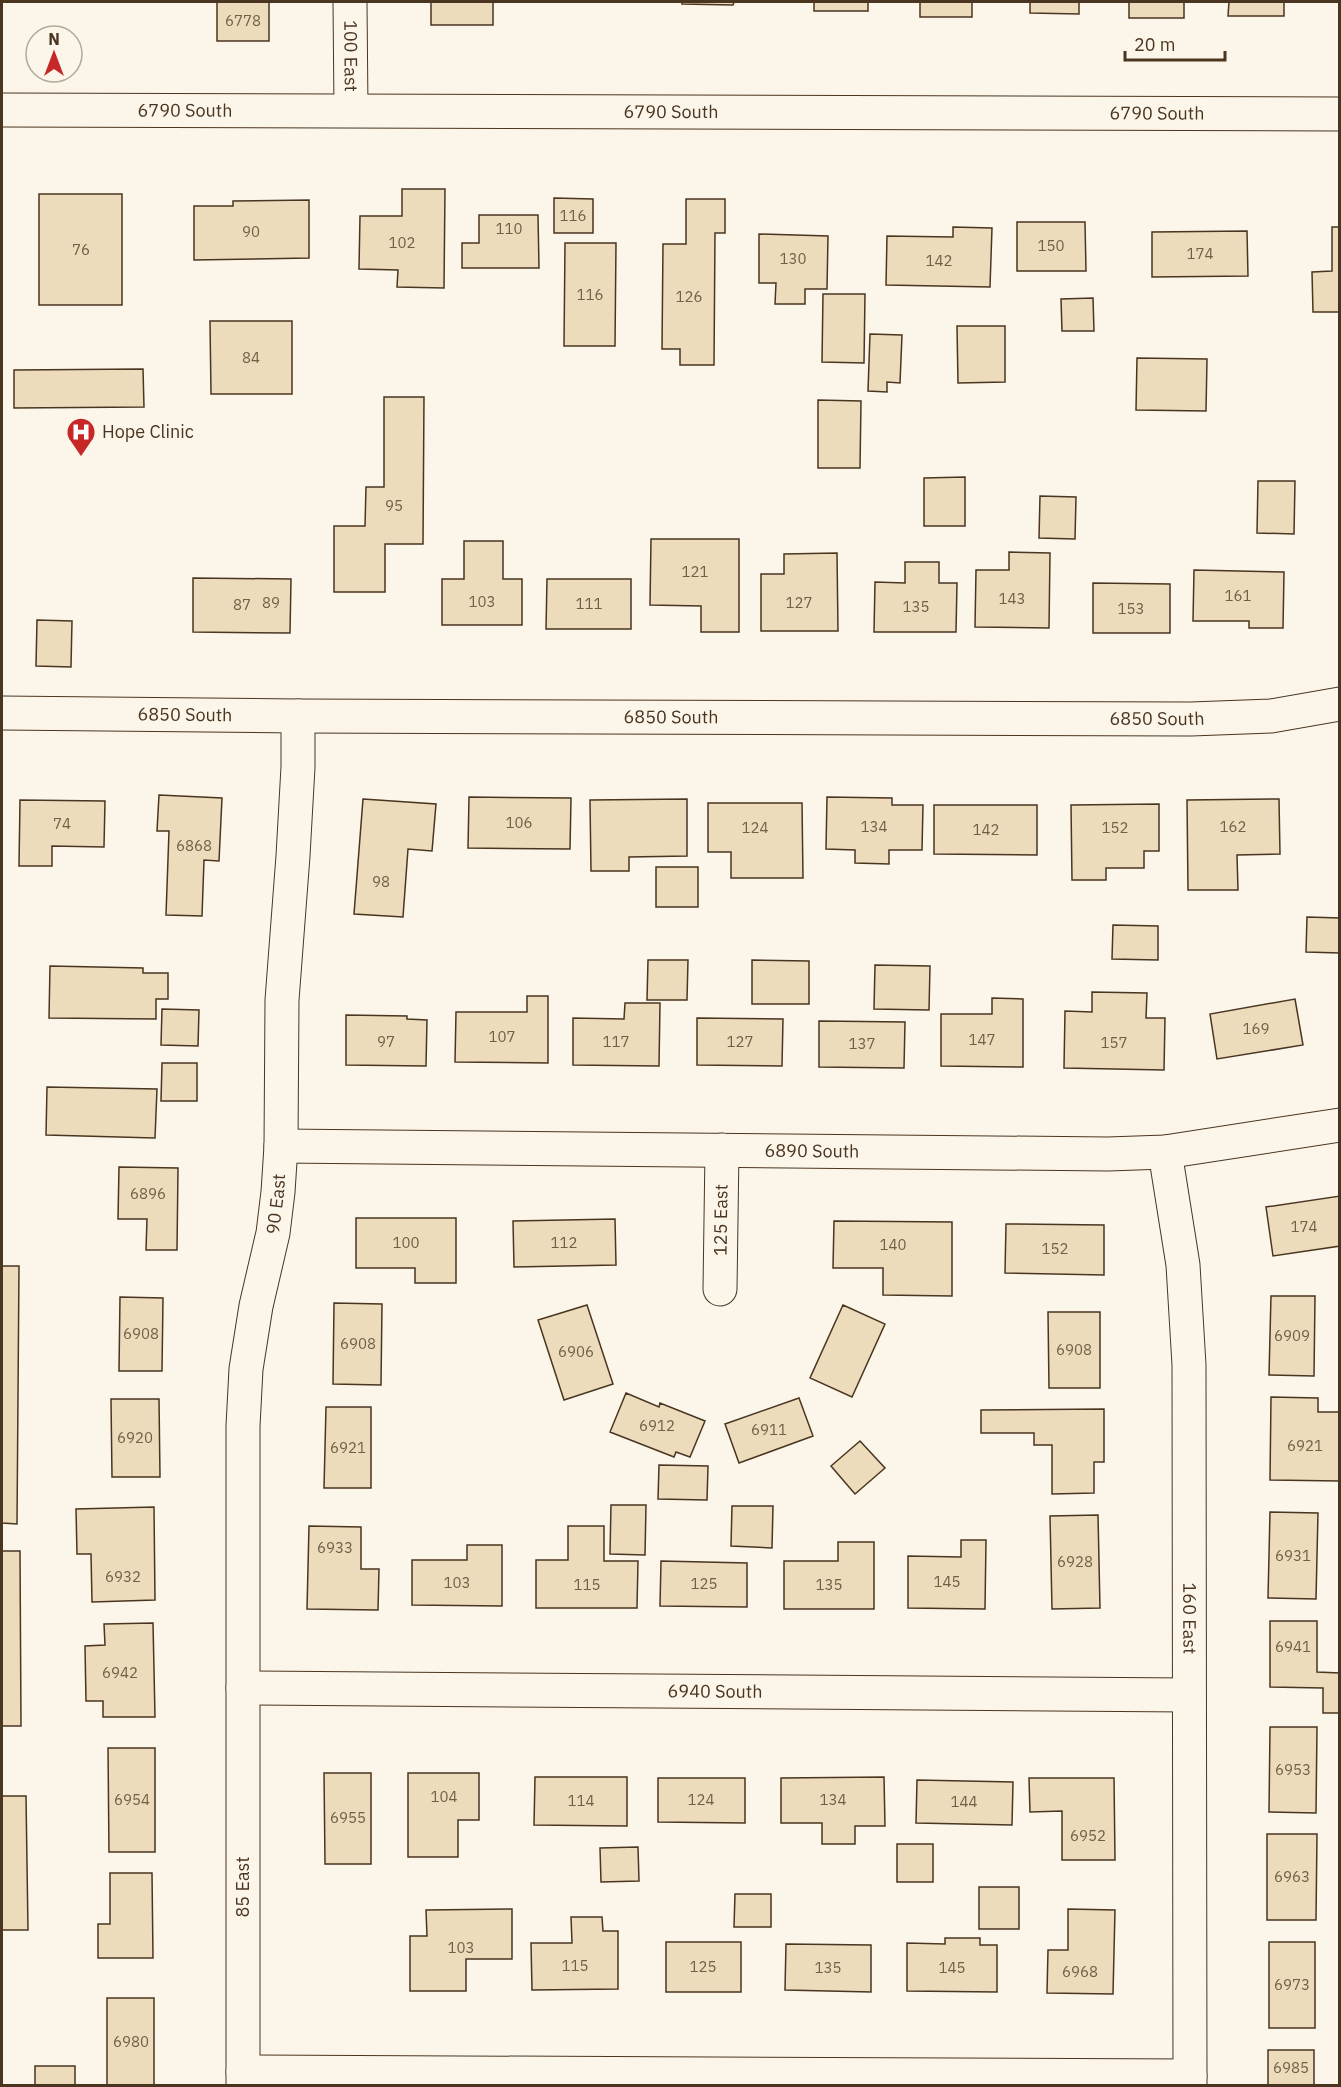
<svg xmlns="http://www.w3.org/2000/svg" width="1341" height="2087" font-family="'IBM Plex Sans',sans-serif">
	<style>
		.building { fill: #ecdcbc; stroke: #4a3520; stroke-width: 1.5 }
		.lines { fill: none; stroke-linecap: round; stroke-linejoin: round }
		.minor-casing { stroke: #4a3520; stroke-width: 35 }
		.minor { stroke: #fbf6e9; stroke-width: 33 }
		.labels { text-anchor: middle; stroke-width: 4.5; stroke-linejoin: round; paint-order: stroke }
		.number-label { font-size: 15px; fill: #725f47 }
		.street-label { font-size: 18px; fill: #4a3520; stroke: #fbf6e9 }
		.poi-label { font-size: 18px; fill: #4a3520; stroke: #fbf6e9; text-anchor: start }
	</style>
	<rect width="100%" height="100%" fill="#fbf6e9"/>
	<path class="building" d="M217,2H269V41H217Z
		M431,2H493V25H431Z
		M682,2H734L733,5L682,4Z
		M814,2H868V11H814Z
		M920,2H972V17H920Z
		M1030,2H1079V14L1030,13Z
		M1129,2H1184V18H1129Z
		M1229,2H1284V16H1228Z
		M402,189H445L444,288L397,287L398,270L359,269L360,216H402Z
		M39,194H122V305H39Z
		M554,198L593,199V233H554Z
		M686,199H725V233H715L714,365H680V349H662L663,244H686Z
		M309,200V258L194,260V206H233V201Z
		M479,215H538L539,268H462V243H479Z
		M1017,222H1085L1086,271H1017Z
		M953,227L992,228L990,287L886,285L887,236L953,237Z
		M1332,227H1340V312H1313L1312,272L1332,271Z
		M1247,231L1248,276L1152,277V232Z
		M759,234L828,236L827,289H805V304H775L776,283H759Z
		M565,243H616L615,346H564Z
		M823,294H865L864,363L822,362Z
		M1093,298L1094,331H1062L1061,299Z
		M210,321H292V394H211Z
		M957,326H1005V382L958,383Z
		M870,334L902,335L900,383L887,382V392L868,391Z
		M1137,358L1207,359L1206,411L1136,410Z
		M143,369L144,407L14,408V370Z
		M384,397H424L423,544H385V592H334V526H365L366,487H384Z
		M818,400L861,401L860,468H818Z
		M965,477V526H924V478Z
		M1258,481H1295L1294,534L1257,533Z
		M1040,496L1076,497L1075,539L1039,538Z
		M651,539H739V632H701V606L650,605Z
		M464,541H503V579H522V625H442V579H464Z
		M1009,552L1050,553L1049,628L975,627L976,570H1009Z
		M837,553L838,631H761V574H784V554Z
		M905,562H939V583H957L956,632H874L875,582L905,583Z
		M1194,570L1284,572L1283,628H1249V621H1193Z
		M193,578L291,579L290,633L193,632Z
		M547,579H631V629H546Z
		M1093,583L1170,584V633H1093Z
		M37,620L72,621L71,667L36,666Z
		M159,795L222,798L219,861L204,860L202,916L166,915L169,831H157Z
		M469,797L571,798L570,849L468,848Z
		M827,797L892,798V805H923L922,850H889V864L855,863V850L826,849Z
		M363,799L436,804L432,851L408,849L403,917L354,914Z
		M687,799V856L629,857V871H591L590,800Z
		M1279,799L1280,854L1237,855L1238,890H1188L1187,800Z
		M20,800L105,801L104,847L52,846V866H19Z
		M708,803H802L803,878H731V852H708Z
		M1159,804V851H1144V868H1106V880H1072L1071,805Z
		M934,805H1037V855L934,854Z
		M656,867H698V907H656Z
		M1307,917L1340,918V953L1306,952Z
		M1113,925L1158,926V960L1112,959Z
		M648,960H688L687,1000H647Z
		M752,960L809,961V1004H752Z
		M875,965L930,966L929,1010L874,1009Z
		M50,966L143,968V973H168V999H156V1019L49,1018Z
		M1092,992L1147,993L1146,1018H1165L1164,1070L1064,1068L1065,1011L1092,1012Z
		M527,996H548V1063L455,1062L456,1012H527Z
		M992,998L1023,999V1067L941,1066V1014H992Z
		M1295,999L1303,1045L1217,1059L1210,1014Z
		M625,1003H660L659,1066L573,1065V1018L624,1019Z
		M162,1009L199,1010L198,1046L161,1045Z
		M346,1015L407,1016V1019L427,1020L426,1066L346,1065Z
		M697,1018L783,1019L782,1066L697,1065Z
		M819,1021L905,1022L904,1068L819,1067Z
		M162,1063H197V1101H161Z
		M47,1087L157,1089L155,1138L46,1135Z
		M119,1167L178,1168L177,1250H146L147,1219H118Z
		M1340,1196V1246L1273,1256L1266,1207Z
		M356,1218H456V1283H415V1268H356Z
		M615,1219L616,1265L514,1267L513,1221Z
		M834,1221L952,1222V1296L883,1295V1268H833Z
		M1006,1224L1104,1225V1275L1005,1273Z
		M2,1266H19L17,1524L2,1523Z
		M1271,1296H1315L1314,1376L1269,1375Z
		M120,1297L163,1298L162,1371H119Z
		M334,1303L382,1304L381,1385L333,1384Z
		M587,1305L613,1384L564,1400L538,1320Z
		M843,1305L885,1324L852,1397L810,1378Z
		M1048,1312H1100V1388H1049Z
		M626,1393L659,1407L660,1403L705,1421L690,1457L676,1452L674,1457L610,1432Z
		M1271,1397L1318,1398V1412H1340V1481L1270,1480Z
		M799,1398L813,1436L739,1463L725,1424Z
		M111,1399H159L160,1477H112Z
		M326,1407H371V1488H324Z
		M1104,1409V1462H1094V1493L1052,1494V1445H1034V1433H981V1410Z
		M860,1441L885,1468L855,1494L831,1466Z
		M659,1465L708,1466L707,1500L658,1499Z
		M611,1505H646L645,1555L610,1554Z
		M732,1506H773L772,1548L731,1546Z
		M154,1507L155,1600L92,1602L91,1554H77L76,1509Z
		M1270,1512L1318,1513L1316,1599L1268,1598Z
		M1098,1515L1100,1608L1052,1609L1050,1516Z
		M309,1526L361,1527V1569H379L378,1610L307,1609Z
		M568,1526H604V1561H638L637,1608H536V1560H568Z
		M961,1540H986L985,1609L908,1608V1556L961,1557Z
		M838,1542H874V1609H784V1561H838Z
		M467,1545H502V1606L412,1605V1560H467Z
		M2,1551H20L21,1726H2Z
		M661,1561L747,1563V1607L660,1606Z
		M1270,1621H1317V1672L1340,1673V1713H1323V1688L1270,1687Z
		M153,1623L155,1717H103V1701H86L85,1646L105,1645L104,1624Z
		M1270,1727H1317L1316,1813L1269,1812Z
		M108,1748H155V1852H109Z
		M324,1773H371V1864H325Z
		M408,1773H479V1820H458V1857H408Z
		M535,1777H627V1826L534,1825Z
		M884,1777L885,1826H855V1844H822V1823H781V1778Z
		M658,1778H745V1823L658,1822Z
		M1029,1778H1114L1115,1860H1062V1811L1030,1812Z
		M917,1780L1013,1782L1012,1825L916,1823Z
		M2,1796H26L28,1930H2Z
		M1267,1834H1317L1316,1920H1267Z
		M897,1844H933V1882H897Z
		M638,1847L639,1881L601,1882L600,1848Z
		M110,1873H152L153,1958H98V1924H110Z
		M979,1887H1019V1929H979Z
		M735,1894H771V1927H734Z
		M512,1909V1959H466V1991H410V1936H427L426,1910Z
		M1068,1909L1115,1910L1113,1994L1047,1993L1048,1950H1068Z
		M571,1917H602L603,1931H618V1989L532,1990L531,1943H572Z
		M945,1938H980V1945H997V1992L907,1991V1943L945,1944Z
		M666,1942H741V1992H666Z
		M1269,1942H1315V2028H1269Z
		M786,1944L871,1945V1992L785,1990Z
		M107,1998H154V2086H107Z
		M1268,2050H1314V2086H1268Z
		M35,2066H75V2086H35Z"/>
	<g class="lines">
		<g class="minor-casing">
			<g id="minor">
				<path id="s1" d="M350,2L351,110"/>
				<path id="s2" d="M2,110L1340,114"/>
				<path id="s3" d="M2,713L298,716L1191,719L1271,716L1340,704"/>
				<path id="s4" d="M281,1146L1108,1154L1165,1152L1340,1125"/>
				<path id="s5" d="M1165,1152L1183,1265L1189,1365L1190,2086"/>
				<path id="s6" d="M720,1289L722,1150"/>
				<path id="s7" d="M243,1688L1188,1695"/>
				<path d="M243,2072L1190,2076"/>
				<path id="s8" d="M243,2086V1426L246,1369L256,1306L273,1233L278,1192L281,1146L282,1000L293,856L298,767V716"/>
			</g>
		</g>
		<use href="#minor" class="minor"/>
	</g>
	<defs>
		<g id="hospital-pin" transform="scale(1.5)"><path d="M0 17L-7.5 6A9.5 9.5 0 1 1 7.5 6Z" fill="#c62828" stroke="#fbf6e9"/><path d="M-5-5h3v3.5h4V-5h3V5h-3V1.5h-4V5h-3Z" fill="#fff"/></g>
	</defs>
	<g fill-rule="evenodd">
		<use href="#hospital-pin" x="81" y="432"/>
	</g>
	<g class="labels">
		<g class="number-label">
			<text x="243" y="26">6778</text>
			<text x="573" y="221">116</text>
			<text x="509" y="234">110</text>
			<text x="251" y="237">90</text>
			<text x="402" y="248">102</text>
			<text x="1051" y="251">150</text>
			<text x="81" y="255">76</text>
			<text x="1200" y="259">174</text>
			<text x="793" y="264">130</text>
			<text x="939" y="266">142</text>
			<text x="590" y="300">116</text>
			<text x="689" y="302">126</text>
			<text x="251" y="363">84</text>
			<text x="394" y="511">95</text>
			<text x="695" y="577">121</text>
			<text x="1238" y="601">161</text>
			<text x="1012" y="604">143</text>
			<text x="482" y="607">103</text>
			<text x="271" y="608">89</text>
			<text x="799" y="608">127</text>
			<text x="589" y="609">111</text>
			<text x="242" y="610">87</text>
			<text x="916" y="612">135</text>
			<text x="1131" y="614">153</text>
			<text x="519" y="828">106</text>
			<text x="62" y="829">74</text>
			<text x="874" y="832">134</text>
			<text x="1233" y="832">162</text>
			<text x="755" y="833">124</text>
			<text x="1115" y="833">152</text>
			<text x="986" y="835">142</text>
			<text x="194" y="851">6868</text>
			<text x="381" y="887">98</text>
			<text x="1256" y="1034">169</text>
			<text x="502" y="1042">107</text>
			<text x="982" y="1045">147</text>
			<text x="386" y="1047">97</text>
			<text x="616" y="1047">117</text>
			<text x="740" y="1047">127</text>
			<text x="1114" y="1048">157</text>
			<text x="862" y="1049">137</text>
			<text x="148" y="1199">6896</text>
			<text x="1304" y="1232">174</text>
			<text x="406" y="1248">100</text>
			<text x="564" y="1248">112</text>
			<text x="893" y="1250">140</text>
			<text x="1055" y="1254">152</text>
			<text x="141" y="1339">6908</text>
			<text x="1292" y="1341">6909</text>
			<text x="358" y="1349">6908</text>
			<text x="1074" y="1355">6908</text>
			<text x="576" y="1357">6906</text>
			<text x="657" y="1431">6912</text>
			<text x="769" y="1435">6911</text>
			<text x="135" y="1443">6920</text>
			<text x="1305" y="1451">6921</text>
			<text x="348" y="1453">6921</text>
			<text x="335" y="1553">6933</text>
			<text x="1293" y="1561">6931</text>
			<text x="1075" y="1567">6928</text>
			<text x="123" y="1582">6932</text>
			<text x="947" y="1587">145</text>
			<text x="457" y="1588">103</text>
			<text x="704" y="1589">125</text>
			<text x="587" y="1590">115</text>
			<text x="829" y="1590">135</text>
			<text x="1293" y="1652">6941</text>
			<text x="120" y="1678">6942</text>
			<text x="1293" y="1775">6953</text>
			<text x="444" y="1802">104</text>
			<text x="132" y="1805">6954</text>
			<text x="701" y="1805">124</text>
			<text x="833" y="1805">134</text>
			<text x="581" y="1806">114</text>
			<text x="964" y="1807">144</text>
			<text x="348" y="1823">6955</text>
			<text x="1088" y="1841">6952</text>
			<text x="1292" y="1882">6963</text>
			<text x="461" y="1953">103</text>
			<text x="575" y="1971">115</text>
			<text x="703" y="1972">125</text>
			<text x="828" y="1973">135</text>
			<text x="952" y="1973">145</text>
			<text x="1080" y="1977">6968</text>
			<text x="1292" y="1990">6973</text>
			<text x="131" y="2047">6980</text>
			<text x="1291" y="2073">6985</text>
		</g>
		<g class="street-label">
			<text dy="6" stroke="none"><textPath href="#s1" startOffset="54">100 East</textPath></text>
			<text dy="6" stroke="none"><textPath href="#s2" startOffset="183">6790 South</textPath></text>
			<text dy="6" stroke="none"><textPath href="#s2" startOffset="669">6790 South</textPath></text>
			<text dy="6" stroke="none"><textPath href="#s2" startOffset="1155">6790 South</textPath></text>
			<text dy="6" stroke="none"><textPath href="#s3" startOffset="183">6850 South</textPath></text>
			<text dy="6" stroke="none"><textPath href="#s3" startOffset="669">6850 South</textPath></text>
			<text dy="6" stroke="none"><textPath href="#s3" startOffset="1155">6850 South</textPath></text>
			<text dy="6" stroke="none"><textPath href="#s4" startOffset="531">6890 South</textPath></text>
			<text dy="6" stroke="none"><textPath href="#s8" startOffset="885">90 East</textPath></text>
			<text dy="6" stroke="none"><textPath href="#s6" startOffset="69">125 East</textPath></text>
			<text dy="6" stroke="none"><textPath href="#s5" startOffset="468">160 East</textPath></text>
			<text dy="6" stroke="none"><textPath href="#s7" startOffset="472">6940 South</textPath></text>
			<text transform="translate(243 1887) rotate(-90)" y="6">85 East</text>
		</g>
		<g class="poi-label">
			<text x="102" y="438">Hope Clinic</text>
		</g>
	</g>
	<rect width="1341" height="2087" fill="none" stroke="#4a3520" stroke-width="6"/>
	<g transform="translate(54 54)"><circle r="28" fill="#fbf6e9" stroke="#b4a999" stroke-width="1.5"/>
	<path d="M0-4.5L10 22L0 15L-10 22Z" fill="#c62828"/>
	<text y="-9" font-size="16" font-weight="bold" text-anchor="middle" fill="#4a3520">N</text>
	</g>
	<path d="M1125 51v9h100v-9" fill="none" stroke="#4a3520" stroke-width="3"/>
	<text x="1134" y="51" font-size="18" fill="#4a3520" stroke="#fbf6e9" stroke-width="4.5" paint-order="stroke">20 m</text>
</svg>
